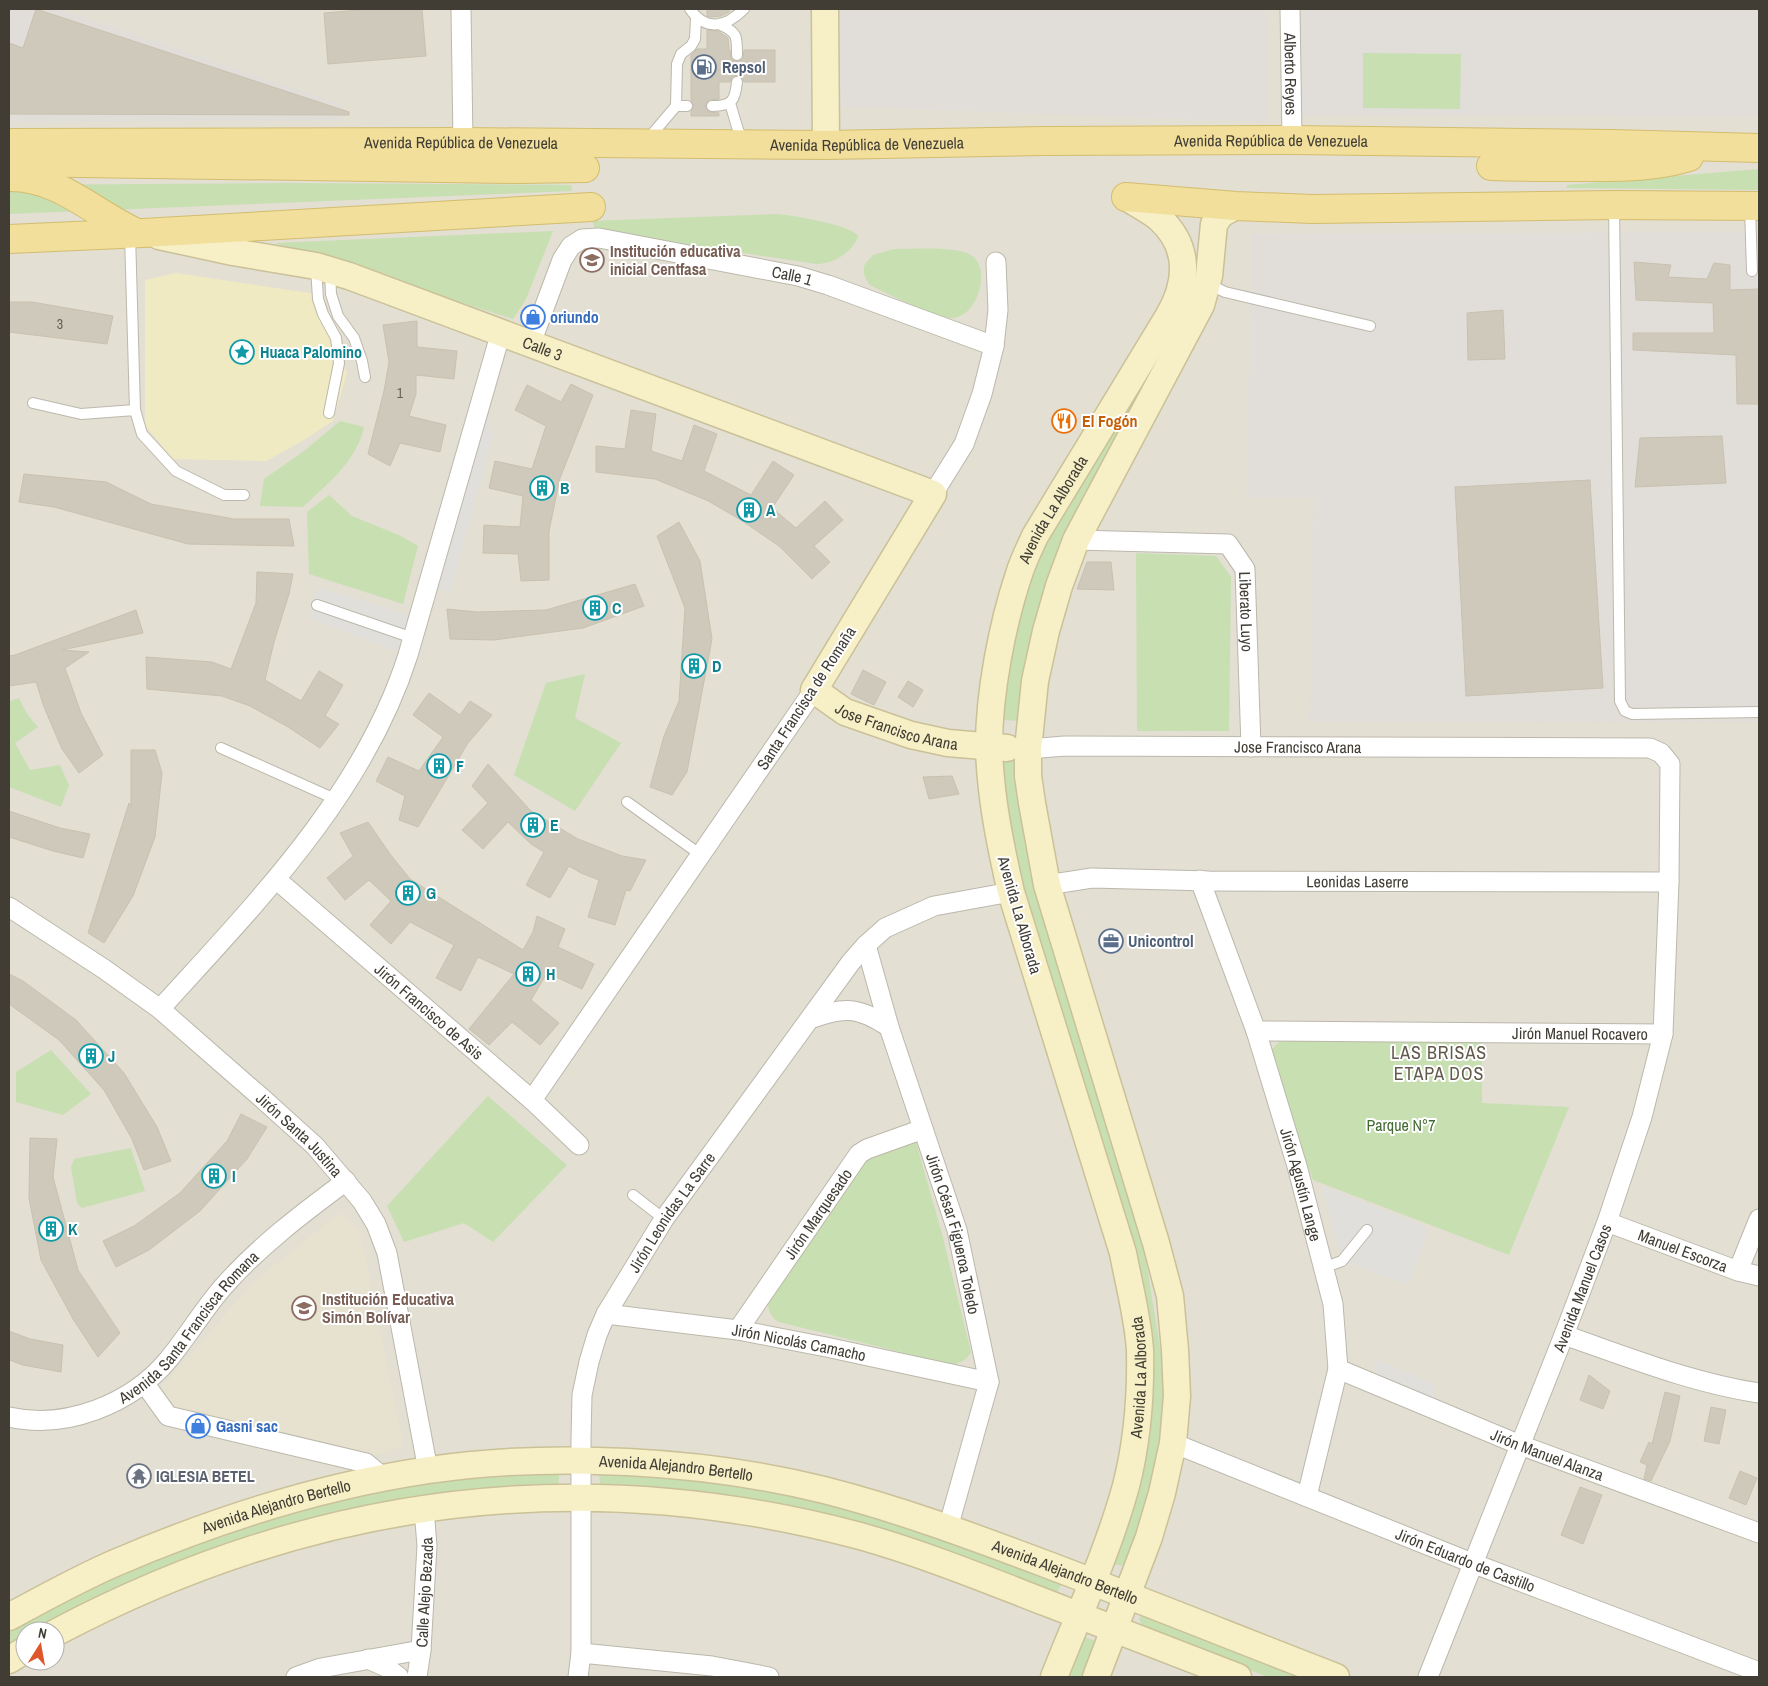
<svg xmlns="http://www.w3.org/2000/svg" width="1768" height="1686" font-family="'Archivo Narrow',sans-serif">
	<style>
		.residential { fill: #e3dfd3; fill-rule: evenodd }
		.industrial { fill: #e1ded9 }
		.education { fill: #e7e2cf }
		.green { fill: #c7dfb1 }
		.sand { fill: #f0eac3 }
		.parking { fill: #e1dfdc }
		.building { fill: #cfc9bb; stroke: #c9c1af }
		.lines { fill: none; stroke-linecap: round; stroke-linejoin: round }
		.lane-casing { stroke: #bcb8ab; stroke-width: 12 }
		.street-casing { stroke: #bcb8ab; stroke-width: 21 }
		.secondary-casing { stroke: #cac198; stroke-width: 29 }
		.primary-casing { stroke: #d3bd6e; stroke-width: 30 }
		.lane { stroke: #fff; stroke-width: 10 }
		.street { stroke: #fff; stroke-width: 19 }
		.secondary { stroke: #f7efc6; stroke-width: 26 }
		.primary { stroke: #f1df9b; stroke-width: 28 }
		.labels { text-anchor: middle; stroke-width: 4; stroke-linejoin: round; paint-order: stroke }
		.number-label { font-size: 14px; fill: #646056 }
		.service-label { font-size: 16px; font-weight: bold; fill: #4e5e75; stroke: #fff; text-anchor: start }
		.street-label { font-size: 16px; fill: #413d35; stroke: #fff }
		.education-label { font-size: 16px; font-weight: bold; fill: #785e54; stroke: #fff; text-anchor: start }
		.shop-label { font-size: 16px; font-weight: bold; fill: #366cbe; stroke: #fff; text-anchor: start }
		.culture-label { font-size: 16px; font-weight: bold; fill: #0d838f; stroke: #fff; text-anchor: start }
		.food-label { font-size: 16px; font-weight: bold; fill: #c56008; stroke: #fff; text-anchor: start }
		.park-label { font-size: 16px; fill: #416a30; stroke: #fff }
		.worship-label { font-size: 16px; font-weight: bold; fill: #5b616d; stroke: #fff; text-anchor: start }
		.neighbourhood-label { font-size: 18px; letter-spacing: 1px; fill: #625b4d; stroke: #fff }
	</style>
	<rect width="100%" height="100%" fill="#efede4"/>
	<path class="residential" d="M9,9H1759V1677H9ZM25,1631H55V1661H25Z"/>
	<path class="industrial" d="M9,9H60L341,104L343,120L9,122Z
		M829,9H1266L1267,122L826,106Z
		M1301,9H1759V117L1302,115Z
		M1759,232V722L1310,721L1313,497H1246L1252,234Z"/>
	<path class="education" d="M341,1212L360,1232L402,1438L401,1446L378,1455L173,1406L162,1387L255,1281Z"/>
	<path class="green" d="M1363,53L1461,54L1460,109L1363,108Z
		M1759,169V190L1567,188V185Z
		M296,183L571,185L572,191L9,214V185Z
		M778,214C794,216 849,224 858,236C852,253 833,264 816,264L598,231L595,230L593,221Z
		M553,231L526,299L513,319L275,243Z
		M894,249C912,249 957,246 971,255C992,268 978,317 952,318C937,318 885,293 870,285C865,279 862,272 865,264L873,255Z
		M1175,335L1097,480L1018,721L1004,720L999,706L1025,584L1075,479Z
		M340,421L364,427C357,461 327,484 303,507L260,506L264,479L304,451Z
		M329,495L352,516L401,536L418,546L403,604L309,574L307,512Z
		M1136,553L1216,556L1231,577L1229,731H1137Z
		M585,674L575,718L621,743L575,811L514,775L546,683Z
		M19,698L27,714L38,727L15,743L30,770L60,765L69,785L61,807L9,787V701Z
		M1002,760L1030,763L1140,1224L1167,1391L1144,1524L1125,1566L1113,1564L1149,1367L1010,853Z
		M1281,1040L1482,1043V1103L1569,1107L1509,1255L1313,1180L1270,1057L1272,1049Z
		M51,1050L91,1094L63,1115L16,1102V1072Z
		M488,1096L567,1165L493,1242L464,1223L404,1242L387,1206Z
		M916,1142L942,1234L971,1352C967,1360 961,1362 953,1365L779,1322C770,1317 768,1310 768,1300L867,1158Z
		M131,1148L145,1191L82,1208L77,1203L71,1167L74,1159Z
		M559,1471L558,1490L413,1503L48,1631H25V1645L9,1655V1627L189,1538L325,1501L466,1476Z
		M611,1472L744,1484L828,1502L1064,1579L1055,1597L923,1547L601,1490L599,1474Z
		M1143,1612L1323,1677H1268L1144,1630L1139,1619Z
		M1076,1634L1098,1642L1084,1677H1059Z"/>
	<path class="sand" d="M176,273L316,294L347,373L333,421L299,443L266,461L173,459L145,425V280Z"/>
	<path class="parking" d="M481,405L494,433L450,591L427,587Z
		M318,587L418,618L408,655L308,618Z
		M1322,1186L1429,1228L1408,1285L1342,1260Z
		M1374,1359L1434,1384L1435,1399L1375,1375Z"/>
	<path class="building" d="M36,9L349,112V115L9,114V43L23,48Z
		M371,9H422L426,56L328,64L324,13Z
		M707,9H729V12L721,16L711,17L707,16Z
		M707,30L718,31L728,38L729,50H730L731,58L734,61H740L743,59L744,50H775V82H744L742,77L737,75L732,77L730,82H719V99L709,100L705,106L709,112L719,113V116H691V112L694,106L691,100V55L697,49H707Z
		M1634,262L1671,265L1668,277L1707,279L1714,263L1730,265V290L1759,289V404H1737L1736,355L1633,350V333H1714L1713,303L1636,300Z
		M9,302H32L113,316L107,344L9,332Z
		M1503,310L1505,359L1468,360L1467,313Z
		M417,321V347L457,351L454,379L416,375V394L409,416L446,425L440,452L400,443L390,466L368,454L384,391L389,362L383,325Z
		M571,384L593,395L560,478L549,531V580L521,581L518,554L483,553L484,525L520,527L523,496L489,488L495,461L532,469L546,426L515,410L527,385L561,402Z
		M631,410L656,414L651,451L682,461L694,425L717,434L704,471L751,495L773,461L794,475L772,508L796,528L825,501L843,520L814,546L830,562L812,579L779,546L741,520L710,502H711L655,479L596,472V446L625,449Z
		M1722,436L1726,483L1635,487L1640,438Z
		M24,474L106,482L151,504L234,519H289L294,546L188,544L54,507L19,502Z
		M1590,480L1603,688L1466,696L1455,487Z
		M679,522L700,561L712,639L687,772L672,795L650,787L664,736L679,701L685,608L657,536Z
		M1087,562H1111L1114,590L1077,589Z
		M257,572L293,574L289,594L274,642L265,680L301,701L319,671L343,685L325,716L339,724L320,748L288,727L250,706L222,696L147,689L146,657L212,662L231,669L256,603Z
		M635,584L644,606L583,628L494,640L450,639L447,609L477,612L546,610Z
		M136,610L143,633L62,650L89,652L65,668L81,713L103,755L79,773L62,749L44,707L36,682L9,686V656L15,655Z
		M863,670L886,682L874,705L851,694Z
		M908,681L923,690L913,707L898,697Z
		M429,693L460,715L470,701L492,715L468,743L418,827L399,820L405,796L376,781L388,757L419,771L443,737L413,715Z
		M131,750H155L162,773L155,837L133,896L104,943L88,933L129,803L131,807Z
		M488,764L531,811L578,839L622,856L646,860L630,891L626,890L615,925L588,917L599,880L581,873L569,866L550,898L526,885L544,852L531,844L508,822L483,849L462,830L488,803L472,786Z
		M952,776L959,794L929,799L923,777Z
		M9,811L60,828L90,834L83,858L53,851L9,837Z
		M368,822L390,854L410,879L523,950L533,932L537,916L565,929L558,947L594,964L582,989L547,973L531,1000L559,1023L540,1045L512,1022L489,1045L469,1029L514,974L478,957L461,991L436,978L454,945L410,922L391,944L370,925L391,901L369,880L345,900L327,878L353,856L340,833Z
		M9,974L23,981L76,1020L124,1073L157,1127L171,1161L144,1170L132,1139L104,1090L59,1040L9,1004Z
		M241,1114L267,1127L247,1159L200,1211L149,1250L116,1267L103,1241L134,1226L180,1193L227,1141Z
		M30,1138L57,1139L53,1177L78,1270L120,1333L98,1357L73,1319L41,1260L29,1198Z
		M9,1331L30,1339L63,1345L61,1372L23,1365L9,1360Z
		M1589,1375L1610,1391L1603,1409L1580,1400Z
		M1665,1392L1680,1396L1670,1441L1651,1481L1644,1479L1647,1465L1640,1462L1649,1442L1652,1444Z
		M1711,1407L1726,1410L1719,1444L1704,1441Z
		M1740,1471L1757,1478L1746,1505L1729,1498Z
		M1580,1487L1602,1495L1583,1544L1561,1535Z"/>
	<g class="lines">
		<g class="lane-casing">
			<path id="lane" d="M690,9C706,32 726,27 744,9
				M721,25C738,33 737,37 737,55
				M730,103L738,130L744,142
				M676,106L677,64L681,54L691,46L695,39L696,18
				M712,106C732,106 735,101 737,82
				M648,139L676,106H687
				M1614,205L1620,701L1625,711L1632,714L1759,712
				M1750,207L1752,271
				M130,234L135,410L142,434L176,471L224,495H244
				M316,267L318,299L323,314L336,338L339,363L329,413
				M330,271L331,294L338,316L354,338L362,361L365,377
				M1208,284L1225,292L1370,326
				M33,403L81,414L135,410
				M317,605L413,638
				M221,748L335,799
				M627,802L701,855
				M633,1195L664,1219
				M1323,1268L1342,1261L1367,1230"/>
		</g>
		<g class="street-casing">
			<g id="street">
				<path d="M461,9L463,142"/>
				<path id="s1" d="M1290,9L1292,140"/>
				<path id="s2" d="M531,343L562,260L571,246L582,239L599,238L798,276L828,285L994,346"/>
				<path d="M933,494L964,444L982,394L994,346L998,310L996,262"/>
				<path id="s3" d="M1076,540L1228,544L1245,569L1251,747"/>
				<path id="s4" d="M1028,749L1065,746L1650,748L1661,753L1670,764L1669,882L1663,1034L1642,1117L1607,1222L1564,1335L1428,1677"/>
				<path id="s5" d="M277,880L532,1100L579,1145"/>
				<path id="s6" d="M1200,880L1256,1031L1297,1166L1333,1304L1338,1369L1307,1496"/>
				<path id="s7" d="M1047,885L1092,878L1209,881L1669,882"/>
				<path id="s8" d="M9,907L104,969L160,1009L264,1100L315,1146L362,1201L376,1224L387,1253L428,1470"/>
				<path id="s9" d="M866,945L889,1027L957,1230L989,1382L948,1528"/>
				<path d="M160,1009C256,903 364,794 408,655L501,332"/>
				<path d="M810,1019C844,1006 859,1007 889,1027"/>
				<path id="s10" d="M1256,1031L1663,1034"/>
				<path d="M532,1100L814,690"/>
				<path id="s11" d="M1607,1222L1738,1271L1759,1276"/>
				<path d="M1738,1271L1759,1219"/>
				<path id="s12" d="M606,1314L738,1330L826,1347L989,1382"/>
				<path id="s13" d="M738,1330L859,1154L867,1149L923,1129"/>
				<path d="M1564,1335C1628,1357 1692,1383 1759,1393"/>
				<path id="s14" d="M1338,1369L1520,1445L1759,1533"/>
				<path d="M145,1384L168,1416L366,1463L384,1478"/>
				<path id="s15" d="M9,1417C66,1430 131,1404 168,1360C188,1336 203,1310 223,1287C259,1246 303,1213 346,1181"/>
				<path id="s16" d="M1173,1443L1472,1563L1759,1672"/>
				<path d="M581,1653L712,1666L769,1677"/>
				<path d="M368,1659L386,1667L399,1677"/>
				<path d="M296,1677L321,1668L421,1650"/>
				<path id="s17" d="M417,1677L421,1650L427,1546L424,1509"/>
				<path id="s18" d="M578,1677L581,1653V1439L582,1395L589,1362L597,1335L606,1314L664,1219L851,962L866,945L885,928L934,906L1011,892"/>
			</g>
		</g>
		<g class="secondary-casing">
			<g id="secondary">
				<path d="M825,9L826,145"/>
				<path id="s19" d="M159,236L233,252L316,266L349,276L933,494L814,690L845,712L911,735L948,743L1007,748"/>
				<path id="s20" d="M9,1617C44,1598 78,1579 115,1563C215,1520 320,1486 429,1470C552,1452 704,1460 824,1490C899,1509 971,1536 1043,1563C1141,1600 1238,1639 1336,1677"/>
				<path d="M55,1633C312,1497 579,1461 860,1536C924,1554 985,1579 1047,1603C1110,1627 1174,1652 1238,1677"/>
				<path d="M9,1660L25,1650"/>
				<path id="s21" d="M1054,1677C1079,1614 1108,1551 1126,1486C1137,1443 1141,1395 1140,1350C1138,1318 1129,1285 1123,1253L1011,892C1000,844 990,795 989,746C989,693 1002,625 1019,574C1023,561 1029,549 1035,536L1168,317C1188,283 1191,247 1159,218C1149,210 1137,204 1126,197"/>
				<path d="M1096,1677L1149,1537L1162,1493L1173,1443L1177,1396L1175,1350L1170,1296L1156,1243L1047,885L1032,803L1028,776V749L1035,681L1046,631L1059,586L1076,540L1201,305L1209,276L1214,224L1221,214L1236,206"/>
			</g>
		</g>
		<g class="primary-casing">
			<g id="primary">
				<path id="s22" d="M9,143L463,142L826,145L1044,141L1292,140L1612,144L1759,148"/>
				<path d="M9,162L518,169L585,168"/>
				<path d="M1491,166C1521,167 1551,167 1581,167C1617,167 1654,168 1689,157"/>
				<path d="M9,177C58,176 93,213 135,232"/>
				<path d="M1126,197L1236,206L1312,209L1614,205L1759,206"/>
				<path d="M9,239L143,233L591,207"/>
			</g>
		</g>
		<use href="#lane" class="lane"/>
		<use href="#street" class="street"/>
		<use href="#secondary" class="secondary"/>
		<use href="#primary" class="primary"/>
	</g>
	<defs>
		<g id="fuel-ring" transform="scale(1.25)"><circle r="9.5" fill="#fff" stroke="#5c6f8a" stroke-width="1.5"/><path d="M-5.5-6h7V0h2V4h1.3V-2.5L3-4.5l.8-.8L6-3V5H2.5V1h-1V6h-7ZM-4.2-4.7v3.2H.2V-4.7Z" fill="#5c6f8a"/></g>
		<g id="school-ring" transform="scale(1.25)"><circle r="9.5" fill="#fff" stroke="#8d6e63" stroke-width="1.5"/><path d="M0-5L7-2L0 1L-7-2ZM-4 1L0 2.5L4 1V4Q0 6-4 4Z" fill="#8d6e63"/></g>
		<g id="shop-ring" transform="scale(1.25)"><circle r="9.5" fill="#fff" stroke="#3f7fe0" stroke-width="1.5"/><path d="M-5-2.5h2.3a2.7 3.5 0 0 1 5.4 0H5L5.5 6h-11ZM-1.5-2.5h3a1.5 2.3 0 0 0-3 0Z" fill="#3f7fe0"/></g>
		<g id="sight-ring" transform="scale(1.25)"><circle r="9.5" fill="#fff" stroke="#0f9aa8" stroke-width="1.5"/><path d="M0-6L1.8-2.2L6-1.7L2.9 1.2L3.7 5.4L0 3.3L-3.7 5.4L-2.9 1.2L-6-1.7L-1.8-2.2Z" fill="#0f9aa8"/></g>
		<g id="restaurant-ring" transform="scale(1.25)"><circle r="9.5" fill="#fff" stroke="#e8710a" stroke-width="1.5"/><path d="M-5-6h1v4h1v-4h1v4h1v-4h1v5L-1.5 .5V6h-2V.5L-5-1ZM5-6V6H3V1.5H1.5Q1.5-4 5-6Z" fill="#e8710a"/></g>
		<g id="building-ring" transform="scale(1.25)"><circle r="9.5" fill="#fff" stroke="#0f9aa8" stroke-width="1.5"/><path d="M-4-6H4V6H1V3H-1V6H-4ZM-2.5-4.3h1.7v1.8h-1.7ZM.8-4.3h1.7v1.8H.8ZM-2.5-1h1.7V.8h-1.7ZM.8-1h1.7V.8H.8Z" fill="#0f9aa8"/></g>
		<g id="office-ring" transform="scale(1.25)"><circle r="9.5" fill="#fff" stroke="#5c6f8a" stroke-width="1.5"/><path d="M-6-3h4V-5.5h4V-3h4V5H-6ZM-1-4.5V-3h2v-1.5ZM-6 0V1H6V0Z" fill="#5c6f8a"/></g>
		<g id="temple-ring" transform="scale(1.25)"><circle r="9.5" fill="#fff" stroke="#6b7280" stroke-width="1.5"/><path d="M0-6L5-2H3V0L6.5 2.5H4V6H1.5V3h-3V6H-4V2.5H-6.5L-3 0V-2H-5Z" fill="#6b7280"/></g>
	</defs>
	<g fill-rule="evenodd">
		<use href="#fuel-ring" x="704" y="67"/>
		<use href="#school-ring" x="592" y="260"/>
		<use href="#shop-ring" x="533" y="317"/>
		<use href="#sight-ring" x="242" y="352"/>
		<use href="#restaurant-ring" x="1064" y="421"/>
		<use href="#building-ring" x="542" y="488"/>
		<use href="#building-ring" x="749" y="510"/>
		<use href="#building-ring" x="595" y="608"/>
		<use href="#building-ring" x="694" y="666"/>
		<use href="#building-ring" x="439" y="766"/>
		<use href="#building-ring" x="533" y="825"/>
		<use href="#building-ring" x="408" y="893"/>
		<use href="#office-ring" x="1111" y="941"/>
		<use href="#building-ring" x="528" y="974"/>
		<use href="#building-ring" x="91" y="1056"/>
		<use href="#building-ring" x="214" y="1176"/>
		<use href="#building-ring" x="51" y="1229"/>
		<use href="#school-ring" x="304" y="1308"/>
		<use href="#shop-ring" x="198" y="1426"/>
		<use href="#temple-ring" x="139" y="1476"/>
	</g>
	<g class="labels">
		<g class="number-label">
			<text x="60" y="329">3</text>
			<text x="400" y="398">1</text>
		</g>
		<g class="service-label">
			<text x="722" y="73">Repsol</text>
			<text x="1128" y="947">Unicontrol</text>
		</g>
		<g class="street-label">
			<text dy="6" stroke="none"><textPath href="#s1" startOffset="65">Alberto Reyes</textPath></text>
			<text dy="6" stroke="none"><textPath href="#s22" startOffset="1262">Avenida República de Venezuela</textPath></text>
			<text dy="6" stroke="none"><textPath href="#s22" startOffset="452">Avenida República de Venezuela</textPath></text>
			<text dy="6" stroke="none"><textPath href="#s22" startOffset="858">Avenida República de Venezuela</textPath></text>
			<text dy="6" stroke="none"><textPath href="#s2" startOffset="332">Calle 1</textPath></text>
			<text dy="6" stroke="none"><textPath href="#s19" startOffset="401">Calle 3</textPath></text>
			<text dy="6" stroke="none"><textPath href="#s21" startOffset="1214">Avenida La Alborada</textPath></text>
			<text dy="6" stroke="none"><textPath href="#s3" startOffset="225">Liberato Luyo</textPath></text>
			<text transform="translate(806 698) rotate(-57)" y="6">Santa Francisca de Romaña</text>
			<text dy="6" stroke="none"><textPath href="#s19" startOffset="1139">Jose Francisco Arana</textPath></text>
			<text dy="6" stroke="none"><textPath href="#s4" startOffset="270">Jose Francisco Arana</textPath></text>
			<text dy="6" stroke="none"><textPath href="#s7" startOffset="311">Leonidas Laserre</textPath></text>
			<text transform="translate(1020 915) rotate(74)" y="6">Avenida La Alborada</text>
			<text dy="6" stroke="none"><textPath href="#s5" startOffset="201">Jirón Francisco de Asis</textPath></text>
			<text dy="6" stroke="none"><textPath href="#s10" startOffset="324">Jirón Manuel Rocavero</textPath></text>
			<text dy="6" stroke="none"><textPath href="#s8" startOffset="370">Jirón Santa Justina</textPath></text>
			<text dy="6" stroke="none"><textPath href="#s6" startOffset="321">Jirón Agustín Lange</textPath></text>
			<text dy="6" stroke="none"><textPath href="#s18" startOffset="488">Jirón Leonidas La Sarre</textPath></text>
			<text dy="6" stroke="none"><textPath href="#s13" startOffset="141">Jirón Marquesado</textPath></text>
			<text dy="6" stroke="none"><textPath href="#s9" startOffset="302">Jirón César Figueroa Toledo</textPath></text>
			<text dy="6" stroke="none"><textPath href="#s11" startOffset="81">Manuel Escorza</textPath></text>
			<text transform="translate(1582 1288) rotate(-69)" y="6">Avenida Manuel Casos</text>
			<text dy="6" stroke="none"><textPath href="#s15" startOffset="215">Avenida Santa Francisca Romana</textPath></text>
			<text dy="6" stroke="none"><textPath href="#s12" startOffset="195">Jirón Nicolás Camacho</textPath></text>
			<text dy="6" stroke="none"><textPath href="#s21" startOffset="314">Avenida La Alborada</textPath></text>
			<text dy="6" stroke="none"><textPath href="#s14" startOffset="226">Jirón Manuel Alanza</textPath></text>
			<text dy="6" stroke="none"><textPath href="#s20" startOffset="695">Avenida Alejandro Bertello</textPath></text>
			<text dy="6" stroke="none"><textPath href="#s20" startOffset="290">Avenida Alejandro Bertello</textPath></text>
			<text dy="6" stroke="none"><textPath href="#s16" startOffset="315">Jirón Eduardo de Castillo</textPath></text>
			<text dy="6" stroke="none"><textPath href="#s20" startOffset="1100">Avenida Alejandro Bertello</textPath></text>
			<text dy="6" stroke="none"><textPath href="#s17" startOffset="85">Calle Alejo Bezada</textPath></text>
		</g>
		<g class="education-label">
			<text x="610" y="257">Institución educativa<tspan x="610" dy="18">inicial Centfasa</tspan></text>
			<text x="322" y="1305">Institución Educativa<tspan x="322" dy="18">Simón Bolívar</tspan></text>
		</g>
		<g class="shop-label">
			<text x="550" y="323">oriundo</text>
			<text x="216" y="1432">Gasni sac</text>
		</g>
		<g class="culture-label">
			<text x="260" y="358">Huaca Palomino</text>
			<text x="560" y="494">B</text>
			<text x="766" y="516">A</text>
			<text x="612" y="614">C</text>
			<text x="712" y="672">D</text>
			<text x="456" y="772">F</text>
			<text x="550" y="831">E</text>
			<text x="426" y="899">G</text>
			<text x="546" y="980">H</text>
			<text x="108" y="1062">J</text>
			<text x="232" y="1182">I</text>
			<text x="68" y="1235">K</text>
		</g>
		<g class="food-label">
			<text x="1082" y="427">El Fogón</text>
		</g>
		<g class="park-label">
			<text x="1401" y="1131">Parque N°7</text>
		</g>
		<g class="worship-label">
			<text x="156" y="1482">IGLESIA BETEL</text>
		</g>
		<g class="neighbourhood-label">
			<text x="1439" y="1059">LAS BRISAS<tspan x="1439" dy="21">ETAPA DOS</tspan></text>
		</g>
	</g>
	<rect width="1768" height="1686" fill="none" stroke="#413d35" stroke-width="20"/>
	<g transform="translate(40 1646) rotate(11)"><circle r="24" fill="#ffffff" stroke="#b3b1ae"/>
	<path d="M0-4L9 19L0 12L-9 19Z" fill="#df552c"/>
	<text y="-8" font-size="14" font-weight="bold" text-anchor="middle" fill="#413d35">N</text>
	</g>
</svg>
